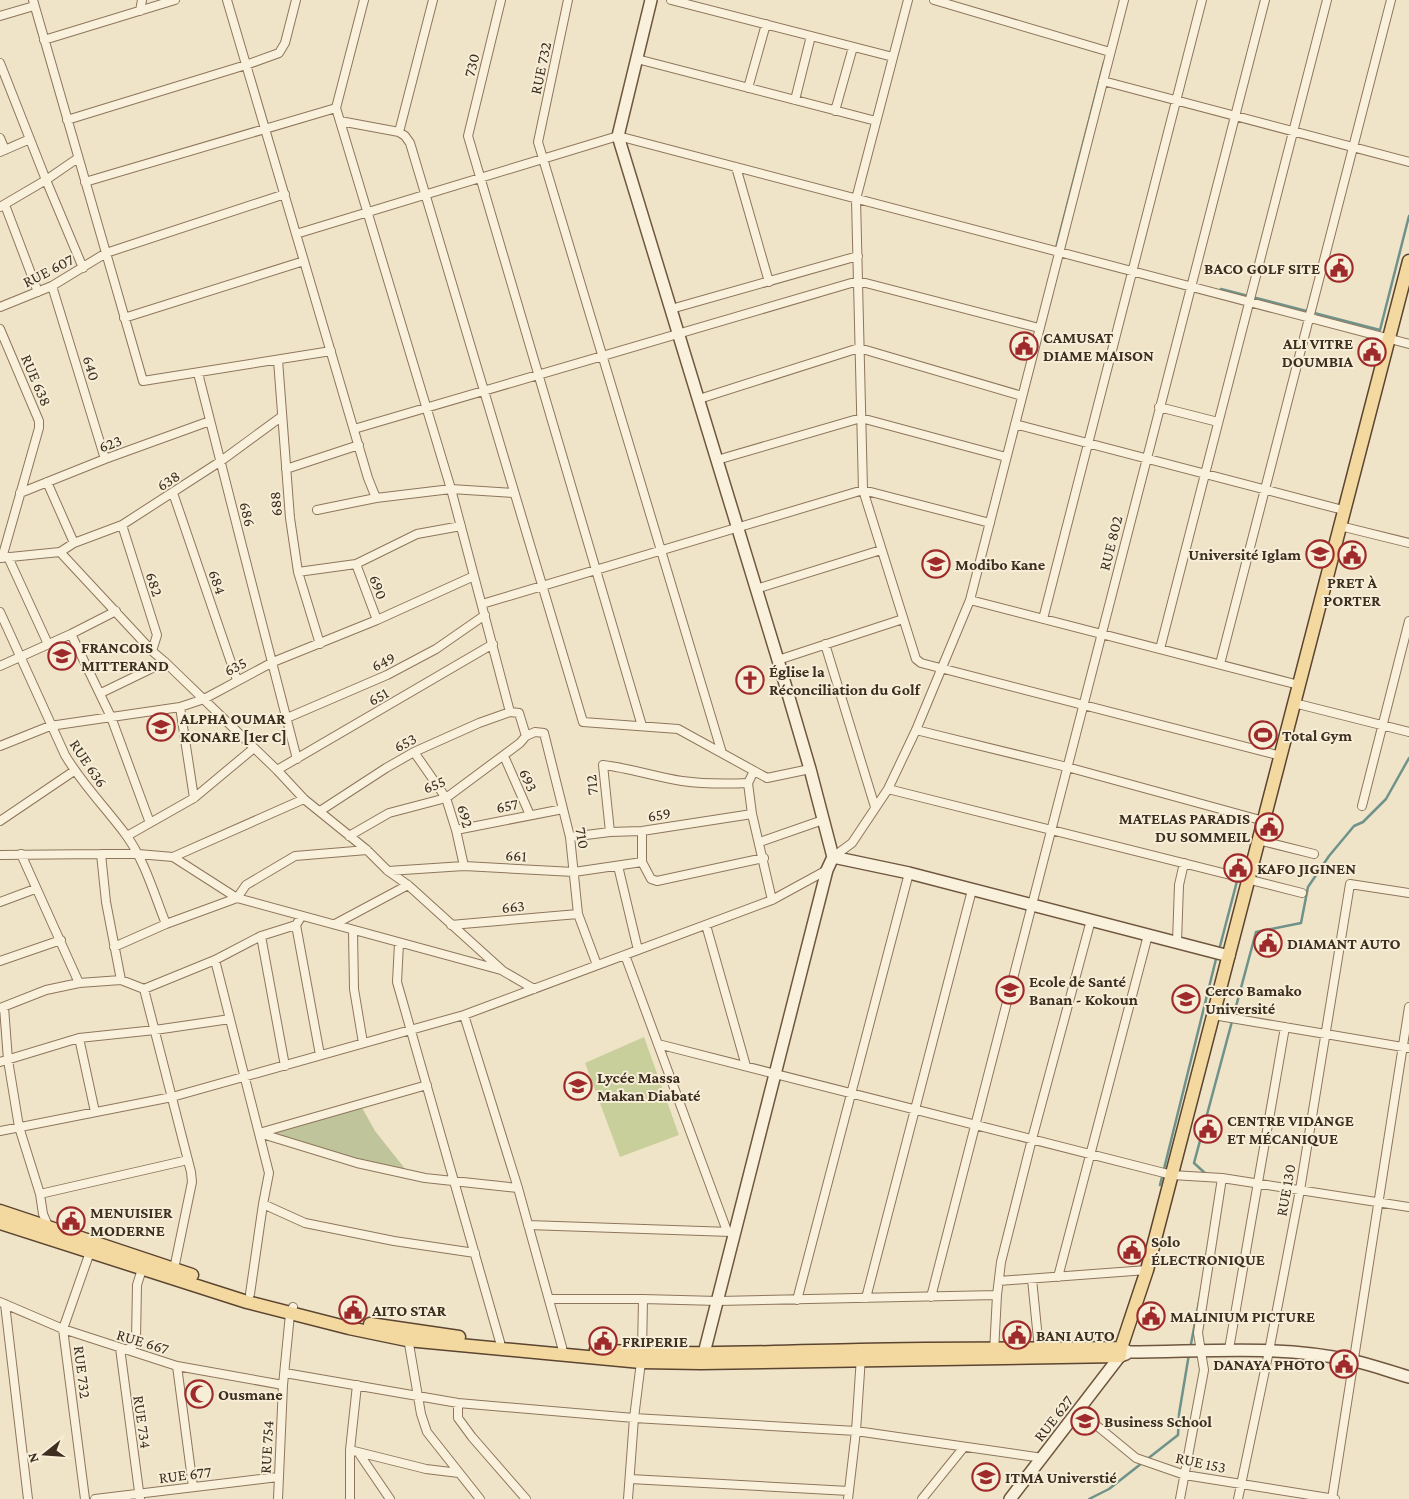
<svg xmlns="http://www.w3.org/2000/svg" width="1409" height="1499" font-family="'Crimson Pro',serif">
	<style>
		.green { fill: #c9cf9b }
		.cemetery { fill: #bfc49a }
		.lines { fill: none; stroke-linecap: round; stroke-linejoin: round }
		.stream { stroke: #6f938a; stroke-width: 2.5 }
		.street-casing { stroke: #8d765c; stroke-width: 10 }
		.secondary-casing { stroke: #6f573f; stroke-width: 14 }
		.primary-casing { stroke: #5b4430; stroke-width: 15 }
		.street { stroke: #faf1dc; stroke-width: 8 }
		.secondary { stroke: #faf1dc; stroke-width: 11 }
		.primary { stroke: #f3d9a0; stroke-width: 12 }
		.labels { text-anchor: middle; stroke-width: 4; stroke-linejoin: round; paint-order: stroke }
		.street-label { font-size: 16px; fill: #3d2e20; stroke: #f7eed8 }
		.poi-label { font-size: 16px; font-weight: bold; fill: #3d2e20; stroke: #f7eed8; text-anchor: start }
	</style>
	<rect width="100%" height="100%" fill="#f0e4c8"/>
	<path class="green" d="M644,1037L679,1135L620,1157L585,1063Z"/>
	<path class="cemetery" d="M360,1104L375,1131L410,1175L259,1133Z"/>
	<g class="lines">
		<path class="stream" d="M1056,248L1104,62
			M1221,289L1380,330L1409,216
			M1219,950L1242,862
			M1206,1174L1194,1163L1256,932L1301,923L1308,887L1329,856L1354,826L1363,822L1386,799L1409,758
			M1160,1185L1217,955
			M1190,1349L1200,1297
			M1146,1460L1178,1435L1179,1414L1189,1354
			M1089,1499L1109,1489L1142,1463"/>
		<g class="street-casing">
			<path id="street" d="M33,0L143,381L331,351
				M227,0L368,478L376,498L451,489L514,493
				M364,0L336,108L451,489L510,712
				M501,0L468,136L642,726
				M568,0L538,142L722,753
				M671,0L893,57
				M908,0L856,199L863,490L916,659L921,663L1281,756
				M934,0L1110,52
				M140,11L142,0
				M0,16L34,6
				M44,40L175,0
				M637,59L876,121
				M0,63L46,180L83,268
				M1103,81L1409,162
				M748,88L766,24
				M795,100L811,36
				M835,111L853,47
				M67,120L246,65L279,53L285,43L296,0
				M340,121L399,132L405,136L410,143L583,722L678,729L767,778L810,769
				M399,132L433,0
				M0,138L5,150
				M0,152L30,139
				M736,167L769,282
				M85,182L336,108
				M5,205L38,292
				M0,207L46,180L78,158
				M296,234L618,136L1409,344
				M52,286L105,459
				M0,307L52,286L106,253L285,194
				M671,309L858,256
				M124,318L304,261
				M0,329L39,421V428L2,558
				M278,360L290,518L298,572L320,644
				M198,373C231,502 263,630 297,759
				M699,399L859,348L1022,396
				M1159,407L1218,422
				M1015,424L1343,510
				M354,429L858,281L1039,328
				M717,460L861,418L1006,457
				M286,469L359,445
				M47,482L74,543
				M20,493L105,459L210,421
				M173,493L237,680
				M317,510L376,498
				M122,525L157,635L152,651
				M1340,526L1409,543
				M60,552L152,651L165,662L277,770L304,799L367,850L388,871L408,885L503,971L534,989
				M8,557L48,644
				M0,558L60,552L74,543L122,525L221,461L281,417
				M356,564L377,620
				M298,572L356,564L417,534L461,526
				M756,589L881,550
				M970,600L1299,685
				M482,604L863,490L990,523
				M0,612L65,755C82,784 106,808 126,835C145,861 154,894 166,924
				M1043,619L1202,0
				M71,634L111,717L150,823
				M825,644L875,807
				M1160,649L1327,0
				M778,660L903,619
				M1220,664L1391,0
				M0,666L71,634L116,611
				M101,693L165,662
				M1294,703L1409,732
				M180,707L194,798
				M287,718L387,675L436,649L485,615
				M916,730L1067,767L1264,821
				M526,736L535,732L544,733L570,837L578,914L597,965
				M0,746L50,726L180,707L204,699L273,662L377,620L474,576
				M414,752L446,798L456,830L464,866
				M504,756L530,815
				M277,770L493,644
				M754,771L748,783L752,814L772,900
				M888,789L1302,893
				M1362,806L1409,621
				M320,811L386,768L414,752L479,723L510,712L519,713L526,736L520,743L446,798L389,813L349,836
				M0,821L74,771
				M456,830L563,809
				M642,831V862L651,879L657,881L764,858
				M610,832L603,765C630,768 655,777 682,781C704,784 726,784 748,783
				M127,836L194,798L254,748
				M570,837L610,832L642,831L752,814
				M1258,840L1314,854
				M760,842L823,820
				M21,854L79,983
				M0,855L101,854
				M173,857L304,799
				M833,857L852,843L888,789L916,730L970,600L1124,0
				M618,866L638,950
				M388,871L464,866L574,872L642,862
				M0,902L35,889
				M335,924L408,885
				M296,925L320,1055
				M451,925L578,914
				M706,925L746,1066
				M353,931L354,989L363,1043
				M261,936L285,1066
				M1177,942L1179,885L1184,863
				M399,943L397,982L500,1342
				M114,947L166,924L237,898L246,885L295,856L367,850
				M625,955L727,1231
				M215,960L269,1173L263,1204L250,1294
				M0,961L61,940
				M121,980L106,902L101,854H138L173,857L237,898L501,970
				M144,989L191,1172L192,1182L174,1269
				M4,1007L8,1060L19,1127L40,1194L43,1214L49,1228
				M0,1008L46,990L79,983L121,980L144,989L215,960L261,936L296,925L301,917
				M464,1015L518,1188L562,1347L563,1355
				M1213,1015L1409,1048
				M79,1038L95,1112
				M658,1044L1172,1175L1222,1178L1409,1207
				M0,1062L79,1038L155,1030L230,1019
				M0,1131L172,1097L464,1015L772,900L827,870
				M259,1133L357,1163L425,1178L518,1188
				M259,1133L427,1085
				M40,1194L188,1160
				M263,1204L305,1223L394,1241L475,1253
				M528,1225L731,1232
				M1058,1277L1148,935
				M1032,1279L1039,1349
				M999,1281L1147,1270
				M931,1297L1265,0
				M866,1298L972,890
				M549,1299H643L718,1301L997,1295
				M797,1300L909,873
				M0,1302L63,1329L177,1366L283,1385
				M5,1304L28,1499
				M408,1338L421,1414L427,1432L480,1499
				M120,1348L140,1499
				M1229,1349L1285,1027
				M127,1350L133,1346L136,1340L137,1285L142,1269
				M994,1352L997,1295L1001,1262L1032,1139L1091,920
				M642,1353L643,1299
				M177,1366L193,1487
				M285,1373L458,1403L634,1418L856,1431L1043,1458
				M357,1385L350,1450L358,1452L390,1499
				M458,1403V1418L472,1437L526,1499
				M1079,1411L1136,1458L1185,1475L1335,1499
				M350,1450V1499
				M358,1452L426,1469L459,1473
				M630,1479L849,1491
				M85,1499L63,1329L90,1252
				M95,1499L278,1477
				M278,1499L283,1385L290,1314L293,1307
				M628,1499L634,1418L641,1362
				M848,1499L856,1431L861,1357
				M922,1499L964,1447
				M1180,1499L1204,1370L1198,1333L1222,1178
				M1238,1499L1269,1351L1300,1190L1350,884L1409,893
				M1332,1499L1409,1007"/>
		</g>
		<g class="secondary-casing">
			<path id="secondary" d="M651,0L618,136L778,660L810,769L833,857L827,870L702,1361
				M833,857L909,873L1229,956
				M1121,1348L1129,1352C1204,1352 1280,1344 1354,1361C1373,1365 1391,1372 1409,1377
				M1010,1499L1120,1356L1126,1354"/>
		</g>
		<g class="primary-casing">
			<path id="primary" d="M0,1211L192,1275
				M0,1223L247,1302L349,1328L407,1340L641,1362L701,1363L1120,1356L1121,1348L1147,1270L1409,261
				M370,1324L459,1337
				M596,1350C684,1356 771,1352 859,1350C946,1348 1034,1349 1121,1348"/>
		</g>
		<use href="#street" class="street"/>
		<use href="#secondary" class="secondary"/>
		<use href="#primary" class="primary"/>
	</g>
	<defs>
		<g id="civic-ring" transform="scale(1.4375)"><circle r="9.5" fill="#f7eed8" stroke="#9e2a2b" stroke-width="1.5"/><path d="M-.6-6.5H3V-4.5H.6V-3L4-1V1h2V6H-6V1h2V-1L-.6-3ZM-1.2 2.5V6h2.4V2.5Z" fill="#9e2a2b"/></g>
		<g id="university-ring" transform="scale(1.4375)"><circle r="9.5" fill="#f7eed8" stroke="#9e2a2b" stroke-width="1.5"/><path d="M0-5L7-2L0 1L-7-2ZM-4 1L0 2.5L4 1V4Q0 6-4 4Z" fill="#9e2a2b"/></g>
		<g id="school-ring" transform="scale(1.4375)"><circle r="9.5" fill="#f7eed8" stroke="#9e2a2b" stroke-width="1.5"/><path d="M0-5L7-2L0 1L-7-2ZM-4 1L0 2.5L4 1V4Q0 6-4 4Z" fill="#9e2a2b"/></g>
		<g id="church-ring" transform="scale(1.4375)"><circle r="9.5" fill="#f7eed8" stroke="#9e2a2b" stroke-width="1.5"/><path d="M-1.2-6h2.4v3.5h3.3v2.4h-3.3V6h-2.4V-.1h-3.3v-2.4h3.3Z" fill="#9e2a2b"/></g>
		<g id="stadium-ring" transform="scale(1.4375)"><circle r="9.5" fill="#f7eed8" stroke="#9e2a2b" stroke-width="1.5"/><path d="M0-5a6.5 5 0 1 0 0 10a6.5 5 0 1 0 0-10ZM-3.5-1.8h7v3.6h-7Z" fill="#9e2a2b"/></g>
		<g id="mosque-ring" transform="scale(1.4375)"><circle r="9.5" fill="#f7eed8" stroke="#9e2a2b" stroke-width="1.5"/><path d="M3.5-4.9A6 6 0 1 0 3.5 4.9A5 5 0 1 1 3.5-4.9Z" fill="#9e2a2b"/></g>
	</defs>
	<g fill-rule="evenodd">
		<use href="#civic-ring" x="1339" y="268"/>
		<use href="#civic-ring" x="1024" y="346"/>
		<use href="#civic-ring" x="1372" y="352"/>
		<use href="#university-ring" x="1320" y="554"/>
		<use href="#civic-ring" x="1352" y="555"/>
		<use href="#university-ring" x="936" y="564"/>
		<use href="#school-ring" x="62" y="656"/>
		<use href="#church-ring" x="750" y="680"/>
		<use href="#school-ring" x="161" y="727"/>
		<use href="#stadium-ring" x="1263" y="735"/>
		<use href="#civic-ring" x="1269" y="827"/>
		<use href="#civic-ring" x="1238" y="868"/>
		<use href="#civic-ring" x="1268" y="943"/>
		<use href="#university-ring" x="1010" y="990"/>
		<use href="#university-ring" x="1186" y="999"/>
		<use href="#school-ring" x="578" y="1086"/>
		<use href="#civic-ring" x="1208" y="1129"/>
		<use href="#civic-ring" x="71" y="1221"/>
		<use href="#civic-ring" x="1132" y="1250"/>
		<use href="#civic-ring" x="353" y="1310"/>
		<use href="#civic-ring" x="1151" y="1316"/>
		<use href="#civic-ring" x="1017" y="1335"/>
		<use href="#civic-ring" x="603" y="1341"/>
		<use href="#civic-ring" x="1344" y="1364"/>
		<use href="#mosque-ring" x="199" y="1394"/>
		<use href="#university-ring" x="1085" y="1421"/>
		<use href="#university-ring" x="986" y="1477"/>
	</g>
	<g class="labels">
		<g class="street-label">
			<text transform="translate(471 65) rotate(-76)" y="6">730</text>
			<text transform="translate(540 68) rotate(-78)" y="6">RUE 732</text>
			<text transform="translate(48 270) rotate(-27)" y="6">RUE 607</text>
			<text transform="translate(92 368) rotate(73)" y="6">640</text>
			<text transform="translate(37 380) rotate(67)" y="6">RUE 638</text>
			<text transform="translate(110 443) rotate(-20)" y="6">623</text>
			<text transform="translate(168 480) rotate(-33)" y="6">638</text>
			<text transform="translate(275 504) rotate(-95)" y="6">688</text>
			<text transform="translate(248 514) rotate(76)" y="6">686</text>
			<text transform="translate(1110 543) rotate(-76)" y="6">RUE 802</text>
			<text transform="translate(218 582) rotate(71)" y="6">684</text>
			<text transform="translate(155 584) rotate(72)" y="6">682</text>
			<text transform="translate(379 587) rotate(69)" y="6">690</text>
			<text transform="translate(383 661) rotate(-26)" y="6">649</text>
			<text transform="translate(235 666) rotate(-28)" y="6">635</text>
			<text transform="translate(378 696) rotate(-30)" y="6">651</text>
			<text transform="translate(405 742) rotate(-27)" y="6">653</text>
			<text transform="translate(89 763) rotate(56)" y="6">RUE 636</text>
			<text transform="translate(529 780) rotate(66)" y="6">693</text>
			<text transform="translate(434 784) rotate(-22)" y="6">655</text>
			<text transform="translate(591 785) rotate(-96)" y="6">712</text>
			<text transform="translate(507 805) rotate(-11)" y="6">657</text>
			<text transform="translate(659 814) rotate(-9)" y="6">659</text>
			<text transform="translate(466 816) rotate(74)" y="6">692</text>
			<text transform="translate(583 838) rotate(80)" y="6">710</text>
			<text transform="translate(516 855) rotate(3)" y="6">661</text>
			<text transform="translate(513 906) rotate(-5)" y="6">663</text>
			<text transform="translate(1285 1190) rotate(-80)" y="6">RUE 130</text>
			<text transform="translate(143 1341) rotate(17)" y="6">RUE 667</text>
			<text transform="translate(83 1372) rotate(83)" y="6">RUE 732</text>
			<text transform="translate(1053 1418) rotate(-52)" y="6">RUE 627</text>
			<text transform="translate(143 1422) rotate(82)" y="6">RUE 734</text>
			<text transform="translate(266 1447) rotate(-87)" y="6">RUE 754</text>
			<text transform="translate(1201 1462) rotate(12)" y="6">RUE 153</text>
			<text transform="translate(185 1474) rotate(-7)" y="6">RUE 677</text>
		</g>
		<g class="poi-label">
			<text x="1320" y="274" text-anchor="end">BACO GOLF SITE</text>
			<text x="1043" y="343">CAMUSAT<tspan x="1043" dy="18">DIAME MAISON</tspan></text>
			<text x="1353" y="349" text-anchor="end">ALI VITRE<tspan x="1353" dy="18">DOUMBIA</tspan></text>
			<text x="1301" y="560" text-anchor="end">Université Iglam</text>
			<text x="955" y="570">Modibo Kane</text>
			<text x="1352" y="588" text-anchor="middle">PRET À<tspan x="1352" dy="18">PORTER</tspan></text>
			<text x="81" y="653">FRANCOIS<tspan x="81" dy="18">MITTERAND</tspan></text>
			<text x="769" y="677">Église la<tspan x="769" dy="18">Réconciliation du Golf</tspan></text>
			<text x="180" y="724">ALPHA OUMAR<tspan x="180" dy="18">KONARE [1er C]</tspan></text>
			<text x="1282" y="741">Total Gym</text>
			<text x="1250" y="824" text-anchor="end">MATELAS PARADIS<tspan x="1250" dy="18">DU SOMMEIL</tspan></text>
			<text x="1257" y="874">KAFO JIGINEN</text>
			<text x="1287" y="949">DIAMANT AUTO</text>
			<text x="1029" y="987">Ecole de Santé<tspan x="1029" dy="18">Banan - Kokoun</tspan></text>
			<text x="1205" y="996">Cerco Bamako<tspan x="1205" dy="18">Université</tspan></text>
			<text x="597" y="1083">Lycée Massa<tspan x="597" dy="18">Makan Diabaté</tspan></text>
			<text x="1227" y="1126">CENTRE VIDANGE<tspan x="1227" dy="18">ET MÉCANIQUE</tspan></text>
			<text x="90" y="1218">MENUISIER<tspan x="90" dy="18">MODERNE</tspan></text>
			<text x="1151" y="1247">Solo<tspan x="1151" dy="18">ÉLECTRONIQUE</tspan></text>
			<text x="372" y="1316">AITO STAR</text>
			<text x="1170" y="1322">MALINIUM PICTURE</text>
			<text x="1036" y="1341">BANI AUTO</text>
			<text x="622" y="1347">FRIPERIE</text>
			<text x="1325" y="1370" text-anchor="end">DANAYA PHOTO</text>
			<text x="218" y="1400">Ousmane</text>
			<text x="1104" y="1427">Business School</text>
			<text x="1005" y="1483">ITMA Universtié</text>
		</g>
	</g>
	<g transform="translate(45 1454) rotate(253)" stroke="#f7eed8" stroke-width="4" paint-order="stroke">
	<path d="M0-4L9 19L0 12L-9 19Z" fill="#3d2e20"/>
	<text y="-8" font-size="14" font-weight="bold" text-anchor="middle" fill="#3d2e20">N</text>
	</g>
</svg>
